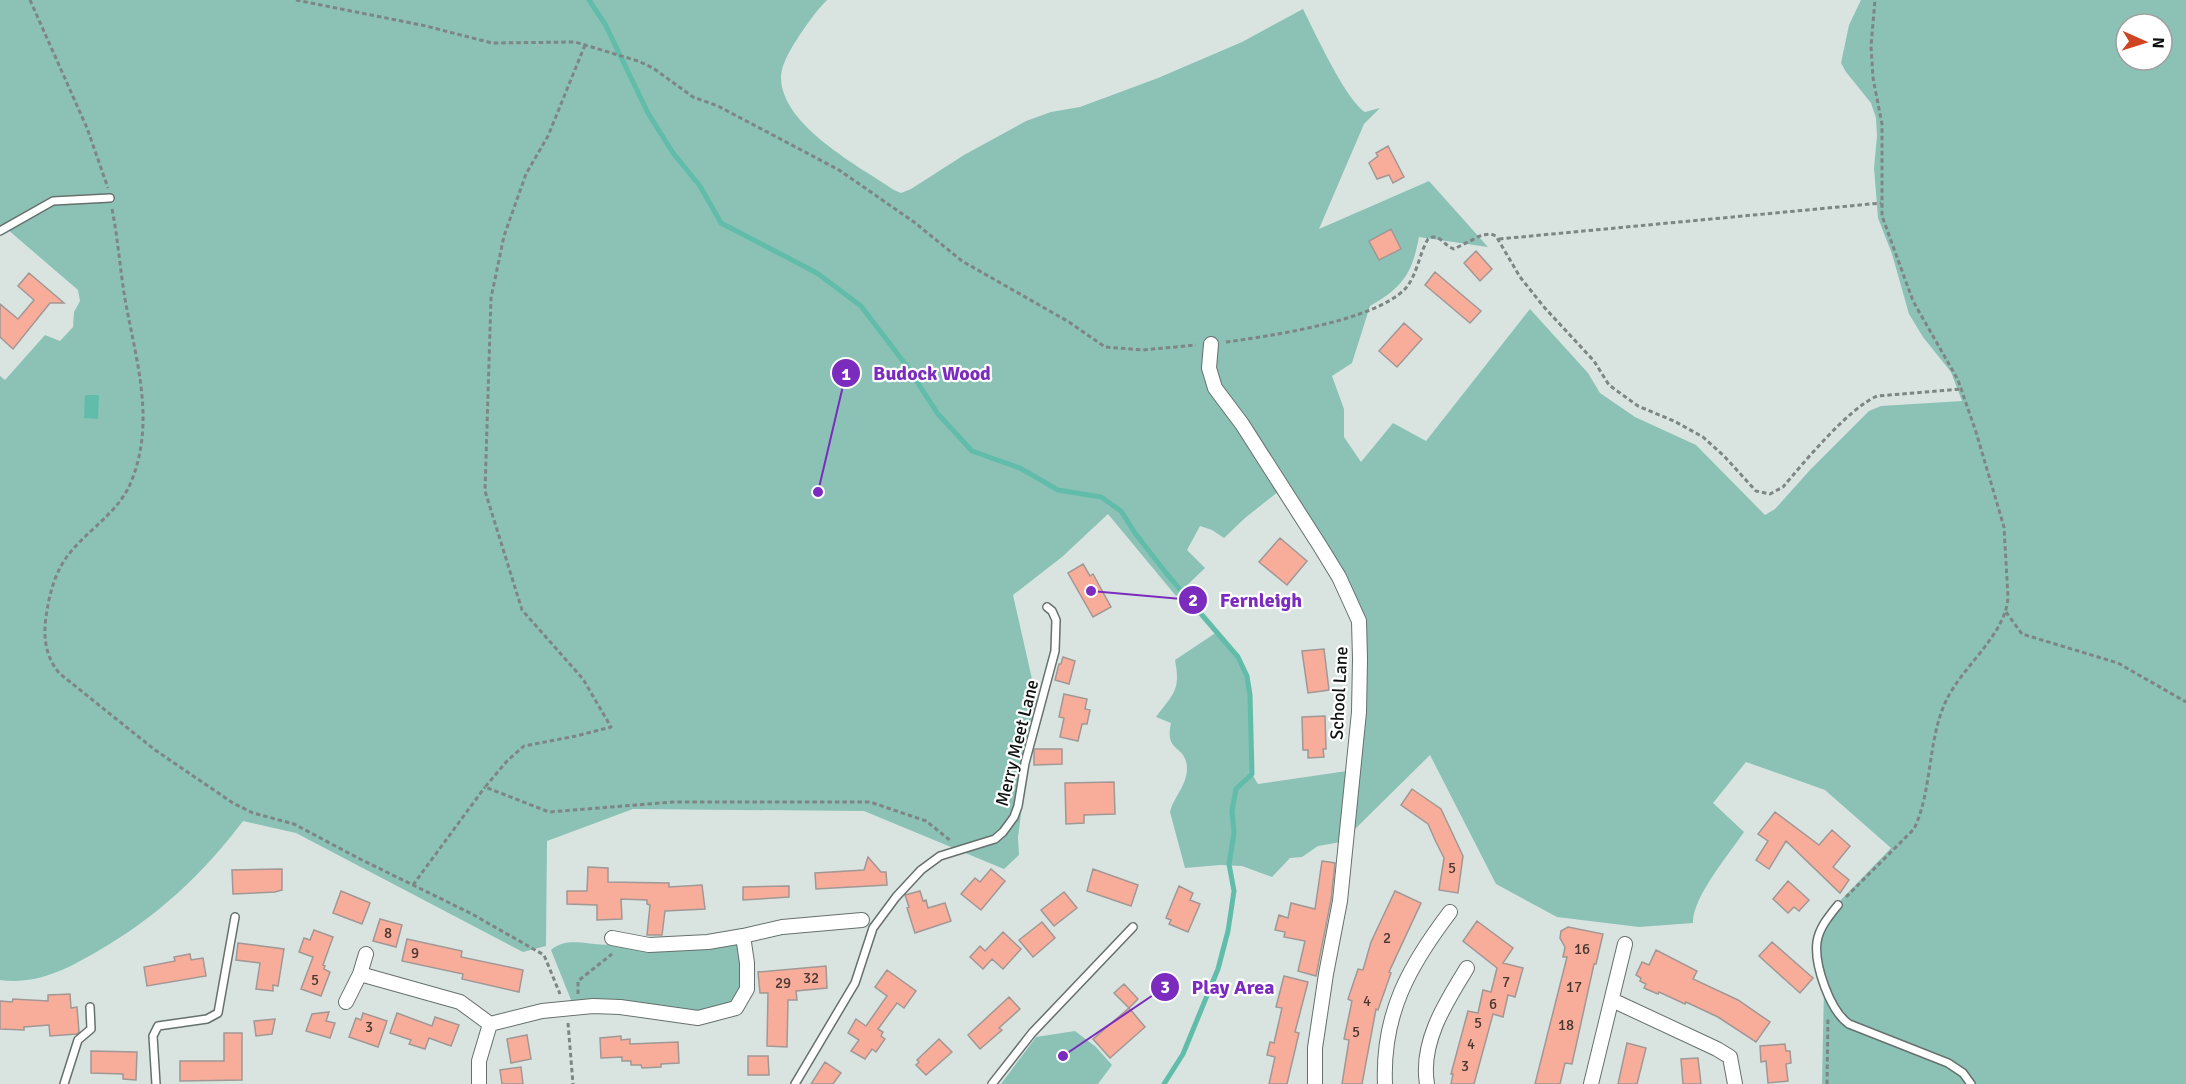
<svg xmlns="http://www.w3.org/2000/svg" width="2186" height="1084" font-family="Signika,sans-serif">
	<style>
		.green { fill: #8bc2b5; fill-rule: evenodd }
		.water { fill: #61bdaa }
		.lines { fill: none; stroke-linecap: round; stroke-linejoin: round }
		.stream { stroke: #61bdaa; stroke-width: 5 }
		.building { fill: #f8ad9a; stroke: #a19795; stroke-width: 1.5 }
		.service-casing { stroke: #66706d; stroke-width: 10 }
		.minor-casing { stroke: #66706d; stroke-width: 16 }
		.path { stroke: #7e8684; stroke-width: 3; stroke-dasharray: 4.5 3; stroke-linecap: butt }
		.service { stroke: #fff; stroke-width: 7 }
		.minor { stroke: #fff; stroke-width: 14 }
		.labels { text-anchor: middle; stroke-width: 4.5; stroke-linejoin: round; paint-order: stroke }
		.number-label { font-size: 15px; fill: #473732 }
		.street-label { font-size: 18px; fill: #0c100f; stroke: #fff }
		.leader { fill: none; stroke: #7b2cbf; stroke-width: 2 }
		.callout-dot { fill: #7b2cbf; stroke: #fff; stroke-width: 2 }
		.mark-label { font-size: 18px; text-anchor: middle; font-weight: bold; fill: #fff }
		.callout-label { font-size: 20px; text-anchor: middle; font-weight: bold; fill: #7b2cbf; stroke: #fff; stroke-width: 4.5; stroke-linejoin: round; paint-order: stroke }
	</style>
	<rect width="100%" height="100%" fill="#d9e4e1"/>
	<path class="green" d="M0,0H827C816,11 808,23 799,36C792,47 781,64 781,78C782,126 859,166 894,190L901,193L911,189L964,155L1026,121L1051,112L1080,107L1158,78L1242,42L1303,9C1314,31 1346,100 1365,112L1380,108L1364,124L1319,229L1429,181L1488,247L1419,237C1412,274 1403,287 1370,306L1352,363L1332,376L1344,409V437L1361,462L1393,423L1426,441L1530,309L1588,373L1600,393L1635,417L1696,445L1765,515L1775,509L1810,470L1869,411L1881,406L1962,401L1951,372L1923,337L1909,314L1892,254L1878,218L1874,168L1877,136L1876,118L1871,103L1846,72L1841,63L1849,25L1861,0H2186V1084H1973L1961,1070L1849,1023L1834,1006L1820,964L1819,952L1820,935L1837,904L1891,848L1825,790L1746,762L1713,803L1744,832C1729,854 1692,898 1693,923L1639,927L1557,917L1496,884L1430,755L1351,833L1365,633L1279,491L1245,518L1224,538L1212,530L1200,526L1187,550L1205,568L1176,596L1108,514L1062,557L1013,595L1041,719L1027,768L1018,837L1019,855L1004,869L864,811L633,809L547,841L546,946L523,952L296,833L243,821C203,874 157,917 98,951C67,969 37,985 0,980V376L5,380L45,335L60,341L73,327L74,312L80,301L78,290L7,229L0,231ZM2126,24H2162V60H2126Z
		M1217,632C1224,641 1233,649 1238,658C1258,690 1252,737 1252,774L1258,784L1347,771L1341,842L1318,846L1302,857L1290,858L1272,877L1242,866L1220,865L1185,868L1170,812C1174,796 1187,786 1187,768C1186,744 1164,754 1171,723L1156,717C1173,694 1181,691 1175,660Z
		M736,941L741,945L744,989L734,1006L716,1012L573,1005L551,950C571,933 599,951 618,942Z
		M1824,987L1833,1012L1840,1020L1938,1061L1959,1072L1969,1084H1822Z
		M1075,1031L1096,1047L1112,1065L1098,1084H1001L1036,1037Z"/>
	<path class="water" d="M85,395H99L98,419L84,418Z"/>
	<g class="lines">
		<path class="stream" d="M589,0L605,24L648,113L673,153L700,186L721,223L817,273L861,306L906,365L938,414L972,451L1020,468L1058,490L1101,497L1121,511L1135,533L1166,573L1238,657L1247,676L1250,695L1252,774L1236,789L1232,811L1234,833L1229,864L1234,891L1228,931L1218,969L1183,1054L1164,1084"/>
	</g>
	<path class="building" d="M1388,146L1404,177L1393,183L1389,175L1377,179L1369,163L1378,156L1376,153Z
		M1391,229L1401,249L1379,260L1369,241Z
		M1476,251L1492,269L1480,281L1464,263Z
		M1435,272L1481,311L1470,323L1425,285Z
		M29,273L64,303H50L13,349L0,337V304L18,319L34,300L18,286Z
		M1404,323L1422,339L1397,367L1379,351Z
		M1280,538L1307,561L1287,585L1259,562Z
		M1083,564L1090,576L1093,574L1111,607L1093,617L1068,573Z
		M1324,649L1329,690L1308,693L1302,651Z
		M1063,657L1075,661L1069,684L1055,680L1059,664H1061Z
		M1064,694L1087,699L1085,709L1090,710L1087,724H1082L1078,741L1060,737L1064,718L1059,717Z
		M1325,716L1326,749H1323L1324,757L1308,758V750H1303L1302,717Z
		M1034,749H1062V764L1034,765Z
		M1114,782L1115,814L1084,815V823L1066,824L1065,783Z
		M1412,789L1441,809L1463,856L1458,893L1439,890L1444,858L1436,842L1428,824L1401,805Z
		M1775,812L1819,845L1832,830L1850,846L1833,867L1849,880L1840,893L1786,841L1769,869L1756,860L1768,841L1758,834Z
		M868,857L881,872H886L887,885L816,889L815,873L864,870Z
		M1322,861L1335,863L1331,900L1316,976L1298,971L1305,941L1284,937L1285,932L1275,930L1279,915L1288,918L1291,903L1315,909Z
		M588,867L608,868V882L669,883V887L702,885L705,909L665,911L662,935H647L650,905L647,904V900L621,899L622,919L597,920V905L567,904V891H587Z
		M282,869V890L275,892L233,894L232,870Z
		M991,869L1005,881L981,910L961,894L975,878L980,882Z
		M1093,869L1138,885L1131,906L1087,891Z
		M1788,881L1809,900L1799,911L1794,907L1788,913L1773,899Z
		M789,886V897L743,900V887Z
		M1179,886L1193,893L1190,900L1200,904L1188,932L1169,924L1171,920L1166,918Z
		M341,891L370,903L362,924L333,913Z
		M920,891L923,901L926,900L928,908L945,903L951,921L915,933L907,908L909,907L905,895Z
		M1395,891L1421,903L1389,972L1391,973L1378,1010L1376,1009L1362,1084H1342L1349,1040L1344,1039L1352,1001L1348,999L1358,969L1363,970L1371,942Z
		M1064,892L1077,908L1054,926L1041,910Z
		M380,919L402,925L396,947L373,941Z
		M1477,921L1513,948L1503,963L1523,968L1515,997L1508,995L1503,1017L1493,1014L1474,1084H1451L1453,1074H1451L1468,1011L1478,1013L1483,990L1491,992L1497,968L1463,941Z
		M1042,922L1055,938L1033,957L1019,940Z
		M1568,927L1603,934L1596,964H1594L1572,1064L1565,1063L1560,1084H1535L1567,957H1563L1565,947L1560,938L1561,931Z
		M314,930L333,937L323,965L325,966L324,969L330,972L321,996L301,989L313,957L299,952L304,938L310,940Z
		M1003,932L1021,949L1003,969L992,959L983,969L970,957L980,946L985,951Z
		M407,939L462,951L461,957L523,970L519,992L462,979L463,974L402,961Z
		M1772,942L1813,978L1800,993L1759,956Z
		M238,943L284,949L278,986L273,985V991L256,989L260,963L236,960Z
		M1656,950L1697,971L1693,979L1738,1000L1770,1022L1756,1042L1718,1017L1686,1002L1685,1004L1659,992L1658,994L1644,988L1646,984L1640,981L1641,978L1636,975L1642,962L1649,965Z
		M190,954L191,960L203,958L206,976L147,986L144,967L175,961L174,957Z
		M826,966L827,988L796,991L797,1000H788L787,1047L767,1046L768,993H760L758,972Z
		M887,970L916,991L904,1008L897,1003L878,1029L883,1032L881,1036L885,1039L876,1052L872,1049L865,1059L851,1051L859,1040L848,1033L856,1019L866,1026L887,996L875,987Z
		M1284,976L1308,982L1295,1032L1299,1033L1287,1084H1269L1275,1057L1267,1055L1270,1042L1274,1043L1282,1008L1276,1007Z
		M1124,984L1138,999L1129,1008L1114,993Z
		M70,994L71,1008L77,1007L79,1032L77,1034L50,1036L49,1025L24,1027V1030L0,1029V1001L12,1002L13,999L48,1001V995Z
		M1009,997L1020,1009L999,1028L1002,1030L980,1049L968,1035Z
		M1129,1008L1145,1027L1110,1058L1093,1039Z
		M329,1012L326,1021L335,1023L330,1038L306,1031L312,1014Z
		M363,1013L387,1021L378,1047L349,1037L356,1018L361,1020Z
		M397,1013L432,1026L435,1017L459,1025L451,1046L429,1038L425,1049L409,1044L411,1040L390,1033Z
		M275,1019L272,1034L256,1036L254,1021Z
		M224,1033H242V1080L180,1081V1061H224Z
		M527,1035L531,1059L511,1063L507,1039Z
		M621,1036V1040L630,1039V1044L678,1042L679,1063L661,1064V1067L642,1068L641,1065H631V1061H622V1057L601,1058L600,1038Z
		M939,1039L952,1052L926,1075L916,1065L919,1062L917,1060Z
		M1627,1043L1646,1048L1637,1084H1618Z
		M1785,1044L1786,1051H1790L1791,1063L1786,1064L1788,1081L1768,1083L1766,1061L1761,1062L1760,1046Z
		M91,1051L137,1052L136,1080L123,1079V1074L91,1073Z
		M748,1056H768L769,1075H748Z
		M1698,1058L1701,1084H1683L1681,1059Z
		M825,1062L841,1073L833,1084H811Z
		M521,1067L523,1084H502L500,1070Z"/>
	<g class="lines">
		<g class="service-casing">
			<path id="service" d="M0,231L53,201L110,198
				M1838,905C1829,916 1819,928 1817,942C1814,965 1830,1011 1849,1024L1948,1063L1963,1073L1971,1084
				M64,1084L78,1040L91,1029L90,1007
				M156,1084L153,1036L158,1026L207,1019L218,1013L235,917
				M795,1084L855,983L873,928L896,897L921,870L940,856L995,839L1003,832L1014,817L1018,806L1025,763L1055,651L1056,620L1052,611L1047,607
				M992,1084L1032,1033L1133,927"/>
		</g>
		<g class="minor-casing">
			<path id="minor" d="M1211,344L1209,368L1215,388L1242,424L1320,546L1339,577L1359,621L1360,659L1359,712L1340,901L1326,974L1315,1048V1084
				M743,936L782,927L862,920
				M360,974L460,1002L490,1024
				M1612,1000L1717,1049L1730,1057L1735,1084
				M346,1002L360,974L366,954
				M479,1084V1061L490,1024L542,1011L593,1006L620,1007L698,1018L736,1008L747,989V963L743,936L708,942L649,945L612,938
				M1385,1084C1382,1014 1409,966 1450,912
				M1427,1084C1420,1042 1446,1002 1467,968
				M1591,1084L1625,944"/>
		</g>
		<path class="path" d="M30,0L87,128L108,188
			M296,0L426,26L492,43L575,42L638,61L653,68L693,97L718,106L839,170L914,222L962,261L1069,322L1105,347L1143,350L1196,345
			M585,45L548,136L526,174L504,236L491,298L485,491L522,610L583,679L611,727L576,736L524,746L507,761L485,787L549,812L673,802H870L926,821L951,841
			M112,209C118,239 120,269 125,299C136,360 156,422 131,482C118,514 85,531 66,558C54,575 49,596 46,617C43,638 46,657 59,673L155,750L233,803L253,813L294,824L358,858L472,914L544,955L560,994
			M1499,239L1881,203
			M1226,342C1270,336 1374,321 1405,289C1417,276 1419,254 1428,239C1439,232 1444,246 1454,249L1482,235L1491,234L1496,236L1520,277L1544,307L1594,361L1609,385L1638,406L1674,421L1703,437L1724,456L1756,491L1770,494L1783,487C1804,462 1849,408 1877,396L1961,389
			M2006,612L2022,634L2118,663L2186,702
			M413,885L485,787
			M1846,897L1914,829C1933,789 1927,739 1947,699C1963,666 2006,634 2008,597L2004,527L1976,432L1958,380L1913,301L1882,216V124L1873,78L1871,46L1875,0
			M578,994V981L612,954
			M568,1023L573,1084
			M1827,1084L1828,1017"/>
		<use href="#service" class="service"/>
		<use href="#minor" class="minor"/>
	</g>
	<g class="labels">
		<g class="number-label">
			<text x="1452" y="873">5</text>
			<text x="388" y="938">8</text>
			<text x="1387" y="943">2</text>
			<text x="1582" y="954">16</text>
			<text x="415" y="958">9</text>
			<text x="811" y="983">32</text>
			<text x="315" y="985">5</text>
			<text x="1506" y="987">7</text>
			<text x="783" y="988">29</text>
			<text x="1574" y="992">17</text>
			<text x="1367" y="1006">4</text>
			<text x="1493" y="1009">6</text>
			<text x="1478" y="1028">5</text>
			<text x="1566" y="1030">18</text>
			<text x="369" y="1032">3</text>
			<text x="1356" y="1037">5</text>
			<text x="1471" y="1049">4</text>
			<text x="1465" y="1071">3</text>
		</g>
		<g class="street-label">
			<text transform="translate(1339 693) rotate(-87)" y="6">School Lane</text>
			<text transform="translate(1017 743) rotate(-76)" y="6">Merry Meet Lane</text>
		</g>
	</g>
	<path class="leader" d="M818 492L846 373M1091 591L1193 600M1063 1056L1165 987"/>
	<g class="callout-dot">
		<circle cx="818" cy="492" r="6"/>
		<circle cx="1091" cy="591" r="6"/>
		<circle cx="1063" cy="1056" r="6"/>
		<circle cx="846" cy="373" r="15"/>
		<circle cx="1193" cy="600" r="15"/>
		<circle cx="1165" cy="987" r="15"/>
	</g>
	<g class="mark-label">
		<text x="846" y="380">1</text>
		<text x="1193" y="606">2</text>
		<text x="1165" y="993">3</text>
	</g>
	<g class="callout-label">
		<text x="932" y="380">Budock Wood</text>
		<text x="1261" y="607">Fernleigh</text>
		<text x="1233" y="994">Play Area</text>
	</g>
	<g transform="translate(2144 42) rotate(93)"><circle r="28" fill="#ffffff" stroke="#9e9f9f" stroke-width="1.5"/>
	<path d="M0-4.5L10 22L0 15L-10 22Z" fill="#cf4523"/>
	<text y="-9" font-size="16" font-weight="bold" text-anchor="middle" fill="#0c100f">N</text>
	</g>
</svg>
